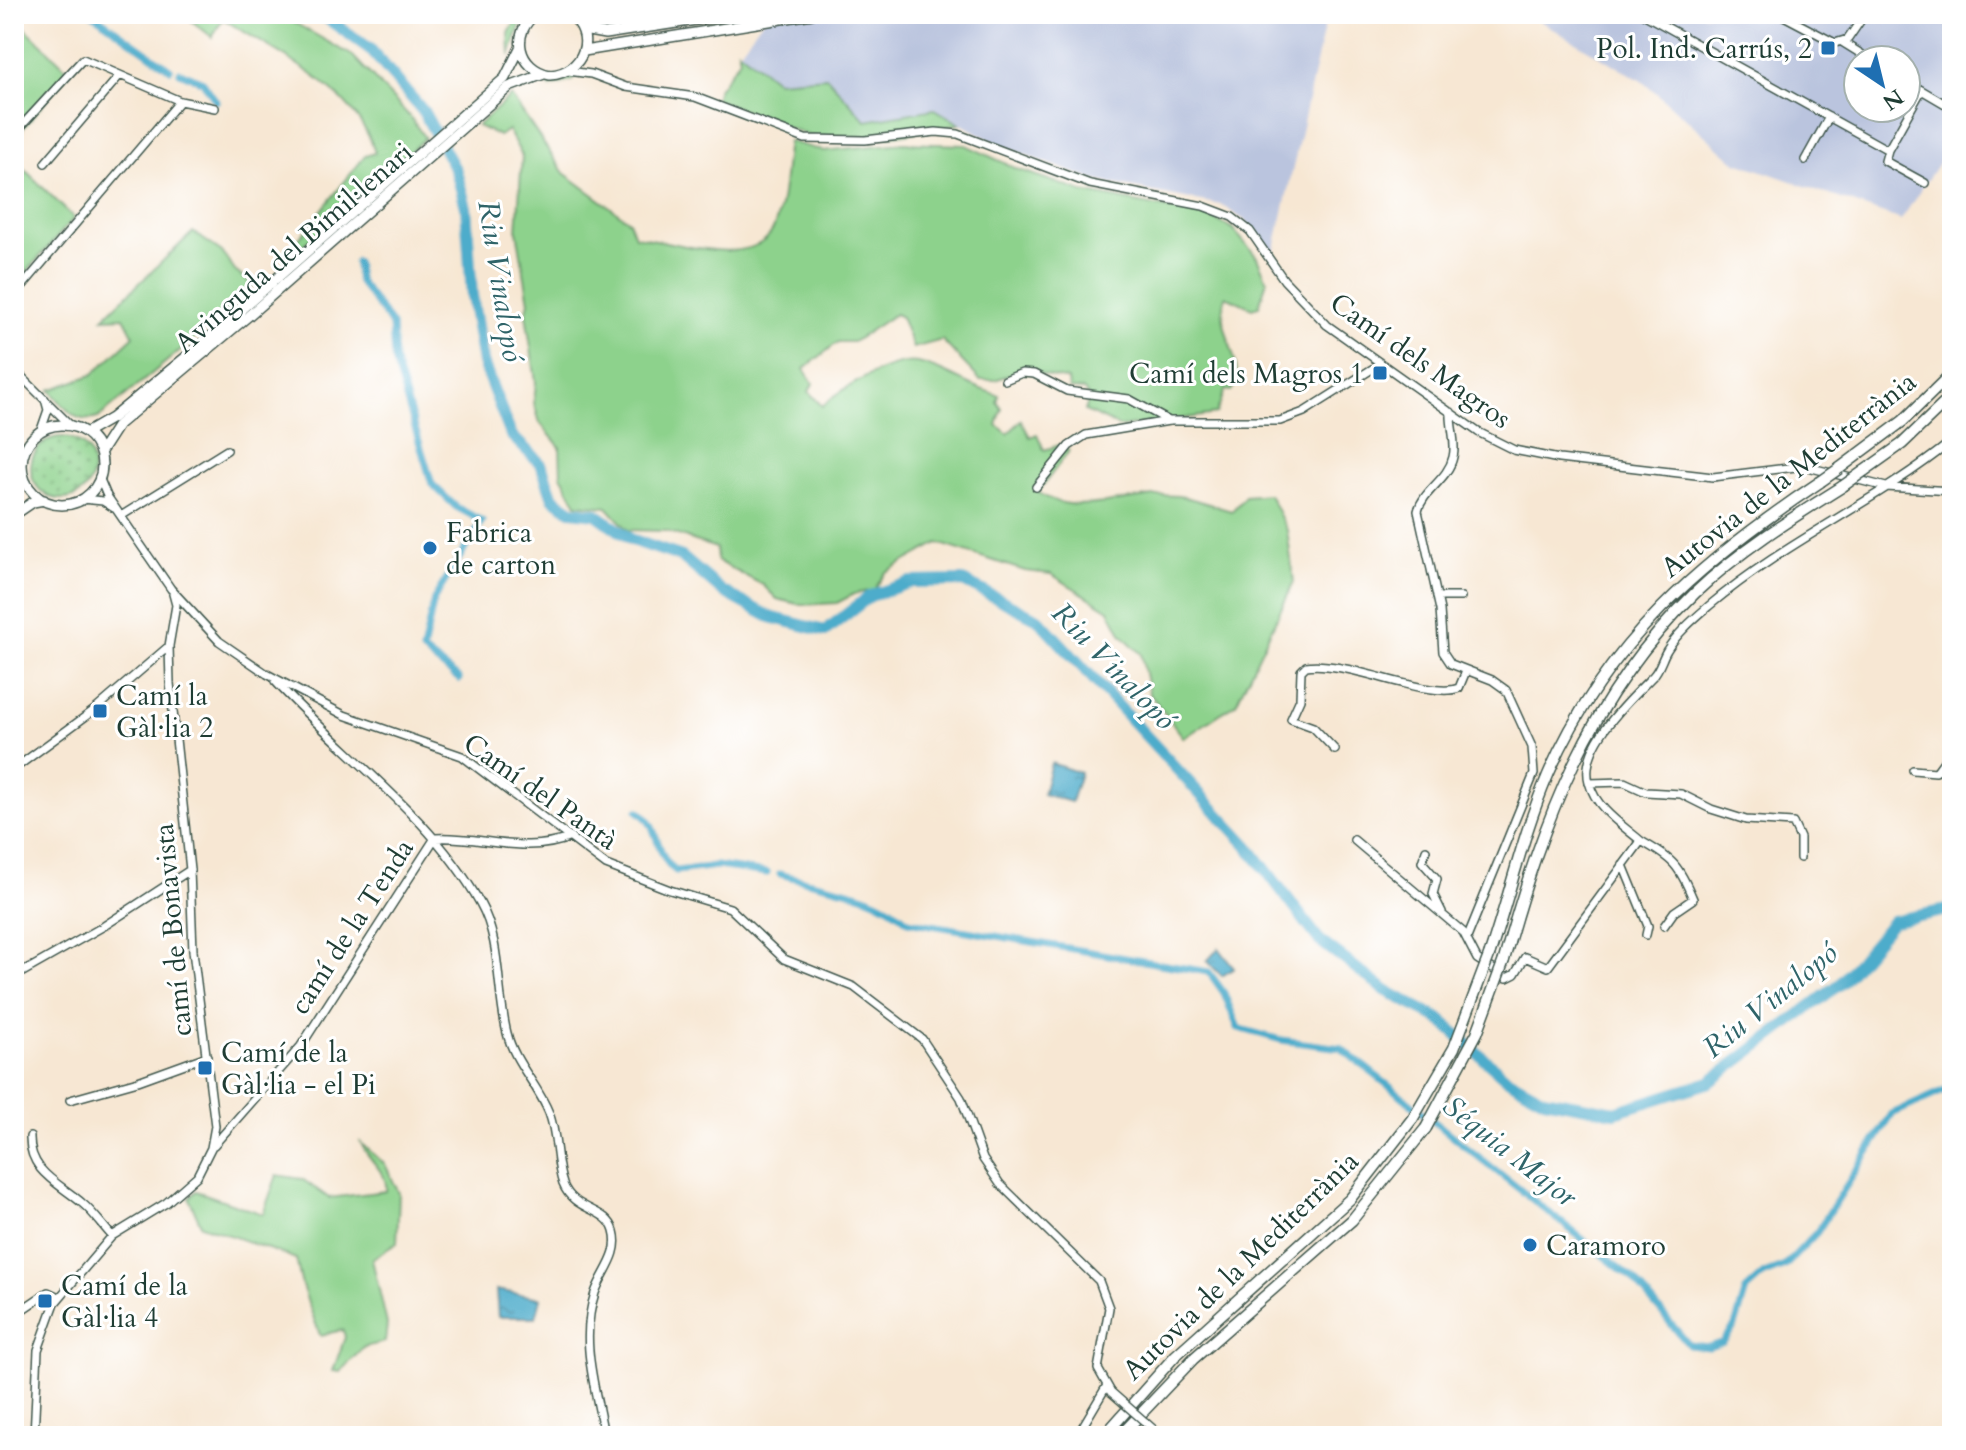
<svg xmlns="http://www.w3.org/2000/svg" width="1966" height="1450" font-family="Cardo,serif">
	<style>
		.industrial { fill: #bac4de; fill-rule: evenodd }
		.grass { fill: #8dd28c; stroke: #568860; stroke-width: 2 }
		.garden { fill: url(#garden-dots); stroke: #568860; stroke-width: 2 }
		.water { fill: url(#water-ripples); stroke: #367480; stroke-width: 2 }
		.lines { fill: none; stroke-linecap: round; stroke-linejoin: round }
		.canal { stroke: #4daccb; stroke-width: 7 }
		.river { stroke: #4daccb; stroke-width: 12 }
		.minor-casing { stroke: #3f564c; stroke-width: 10 }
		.major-casing { stroke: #3f564c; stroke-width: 12 }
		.highway-casing { stroke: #3f564c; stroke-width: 13 }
		.minor { stroke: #fff; stroke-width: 7 }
		.major { stroke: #fff; stroke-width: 9 }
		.highway { stroke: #fff; stroke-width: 10 }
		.minor-bridge-casing { stroke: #3f564c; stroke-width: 10; stroke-linecap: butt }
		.highway-bridge-casing { stroke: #3f564c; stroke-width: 13; stroke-linecap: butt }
		.minor-bridge { stroke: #fff; stroke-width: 7 }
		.highway-bridge { stroke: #fff; stroke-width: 10 }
		.poi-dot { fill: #1f6fb2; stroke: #fff; stroke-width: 3 }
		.labels { text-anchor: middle; stroke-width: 6; stroke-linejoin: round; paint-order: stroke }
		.poi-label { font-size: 28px; fill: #1f3d34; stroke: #fff; text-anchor: start }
		.street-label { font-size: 28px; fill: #1f3d34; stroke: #fff }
		.water-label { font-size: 30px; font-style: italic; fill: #2f6469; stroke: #fff }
	</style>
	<defs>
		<pattern id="garden-dots" width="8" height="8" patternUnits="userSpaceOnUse" patternTransform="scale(2)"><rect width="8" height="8" fill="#8dd28c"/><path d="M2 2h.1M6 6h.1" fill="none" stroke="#73ac73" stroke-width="1.8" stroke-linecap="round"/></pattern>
		<pattern id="water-ripples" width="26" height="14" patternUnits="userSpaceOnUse" patternTransform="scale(2)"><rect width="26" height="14" fill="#4daccb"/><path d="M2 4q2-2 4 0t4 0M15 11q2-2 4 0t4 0" fill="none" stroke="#3f8da6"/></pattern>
	</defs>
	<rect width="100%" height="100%" fill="#fff"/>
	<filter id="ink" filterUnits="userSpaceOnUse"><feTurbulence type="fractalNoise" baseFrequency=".0125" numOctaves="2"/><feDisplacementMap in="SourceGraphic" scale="16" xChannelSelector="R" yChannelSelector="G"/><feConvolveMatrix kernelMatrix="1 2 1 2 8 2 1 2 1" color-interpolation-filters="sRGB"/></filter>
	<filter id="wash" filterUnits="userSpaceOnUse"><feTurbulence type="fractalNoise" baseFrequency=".006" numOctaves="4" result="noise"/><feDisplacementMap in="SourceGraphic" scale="32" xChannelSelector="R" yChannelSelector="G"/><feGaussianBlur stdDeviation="1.8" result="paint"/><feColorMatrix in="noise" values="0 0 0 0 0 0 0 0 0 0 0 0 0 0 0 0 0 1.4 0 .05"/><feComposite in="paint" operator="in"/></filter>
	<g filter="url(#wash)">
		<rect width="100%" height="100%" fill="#f7e7d3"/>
		<path class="industrial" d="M767,14H1327L1274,253L1246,221L1221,205L1094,180L999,145L935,109L866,121L827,77L777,81L740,51Z
			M1540,14H1952V142L1901,220L1734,161L1645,83L1538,20ZM1858,60H1906V108H1858Z"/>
		<path class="grass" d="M183,14H279L353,56L410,117L425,138L293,254L294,245L365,156L375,153C358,90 275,52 223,19L212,37Z
			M14,17L69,71L14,140Z
			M738,50L777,81L827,77L866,121L935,109L960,124L889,137L809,136L715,99L718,89L740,59Z
			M511,96L564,173L629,221L635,236C668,240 756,272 774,227C784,202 784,168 788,141L823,151L903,143L966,145L1017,169L1083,192L1208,216L1232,228L1257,257L1267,280L1259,306L1252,308L1226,296C1213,331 1250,365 1231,391L1225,390L1216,414L1120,427L1085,411L1089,398L1084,390L1069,389L1068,380L1022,370L995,380H980L942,340L913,348L901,317L895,314L853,342H838L804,369L813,383L809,392L822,406C842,389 891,358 918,363C946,369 969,388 999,395L997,402L1002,409L997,425L1008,434L1021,420L1030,437L1037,434L1044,450L1063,444L1069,451L1038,492C1077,521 1135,491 1178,496C1195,498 1215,507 1232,511L1245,496L1269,494L1287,530L1294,582L1236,703L1184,738L1149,693L1141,654L1122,635L1109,610L1051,574L1025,571L938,543L886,572L874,590L854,594L837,603L802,605L777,599L763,585L717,561L716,548L666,531L628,530L607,507L577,504L561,475L560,447L540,423L534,403L536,382L526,314L529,302L517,231L522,156L508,130L499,136L477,126Z
			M14,159L74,218L14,286Z
			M193,232L222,252L235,271L253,285L212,324L98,418C74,425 65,407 50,390L92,375L134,336L124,317L103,318Z
			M361,1143L385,1164L399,1193L397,1243L372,1259L387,1324L385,1342L364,1347L340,1372L333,1371L345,1337L343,1330L320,1335L302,1286L296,1259L201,1225L189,1198L196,1191L263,1214L277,1175L302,1179L329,1198L386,1191C389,1172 367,1160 361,1143Z"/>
		<path class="garden" d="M520,14H529L521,23L510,56L509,33Z
			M572,75H576L574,80L551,87L534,81Z
			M31 468a31 31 0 1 1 62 0a31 31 0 1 1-62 0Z"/>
		<path class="water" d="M1051,763L1080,773L1071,802L1043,794Z
			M1219,948L1234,968L1222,976L1207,961Z
			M496,1290L541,1298L536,1317H498Z"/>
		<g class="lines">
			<path class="canal" d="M93,14L170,69
				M180,72L203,82L216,101
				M356,262L359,281L392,325L394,359L432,484L456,507L482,521L434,599L423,651L459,679
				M638,811C660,824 655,857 676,871L717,866L767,873
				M780,874C826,888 870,888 908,921L1155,963
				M1160,964L1209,972L1224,993L1238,1028L1281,1040L1341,1048L1633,1279L1689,1345L1709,1347L1723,1342L1735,1326L1746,1290L1764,1274L1785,1266L1817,1232L1892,1114L1952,1087"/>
			<path class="river" d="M321,14L370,49L423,111L456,171L466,207L472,296L483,363L511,435L541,464L553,498L572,511L596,514L632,540L682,557L722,591L770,617L825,631L870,596L911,582L963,581L1038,619L1247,845L1320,941L1385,990L1439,1019L1506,1078L1544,1099L1615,1112L1710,1082L1840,984L1893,921L1952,909"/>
		</g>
	</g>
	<g filter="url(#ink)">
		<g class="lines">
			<g class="minor-casing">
				<path id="minor" d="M1643,14L1888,150L1885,161L1925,183
					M1780,14L1835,43L1848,39L1865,14
					M1842,42L1871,60
					M568,71L591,74L626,87L695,97L805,139L865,140L936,132L958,134L1090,184L1203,206L1232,217L1250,231L1284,280L1327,325L1478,432L1514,450L1559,459L1713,477L1804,466L1886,487L1952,491
					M1906,81L1952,108
					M14,134L83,59L180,101L215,108
					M1888,150L1921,91
					M1805,160L1829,117
					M45,163L120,75
					M14,296L180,101
					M14,369L71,426
					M1005,380L1022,373L1034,374L1067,391L1129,399L1169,421
					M1451,412C1450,427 1457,443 1453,457C1448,480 1423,490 1418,511L1440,610L1443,652L1451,664L1492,680L1506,690L1532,747L1534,774L1467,938
					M41,430L48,410L45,399
					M99,477L107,496L171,589L219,641L267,674L344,715L462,756L606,865L670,890L730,908L784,959L854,987L922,1039L961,1098L983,1159L1000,1184L1099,1281L1109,1308L1098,1369L1111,1392
					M1036,487L1069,446L1086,435L1169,421H1280L1304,412L1380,364
					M82,499L103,501L114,508
					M121,516L227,450
					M1437,597H1461
					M275,681C343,755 430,814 480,903C502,942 496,990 507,1033C514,1062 538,1085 549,1113C558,1136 555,1161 563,1184C574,1212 607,1207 614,1231C621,1255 602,1272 595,1293C579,1342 596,1388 604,1436
					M1335,750L1313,727L1291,719L1300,699L1301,671L1306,666C1345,659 1429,700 1459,688L1466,671
					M14,769L97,708L169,646
					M1913,770L1936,772L1952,750
					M1589,783L1624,782L1646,792L1681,794L1711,809L1746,820L1793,823L1800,838V858
					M1354,840L1463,932L1477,959L1507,978L1515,974L1525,957L1548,967L1641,841C1622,825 1595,808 1589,782C1579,746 1630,699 1653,676C1660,669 1662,658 1667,650C1677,633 1695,618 1710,605C1786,541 1875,503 1952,441
					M1641,841C1673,859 1679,865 1693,899L1674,912L1664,926
					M1426,850L1422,862L1437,879L1433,894L1442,912
					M1623,865L1648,926L1646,935
					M14,977L104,926L190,870
					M70,1100L138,1081L207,1056
					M30,1137C29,1172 59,1183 82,1203C93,1212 102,1225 112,1236
					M214,1145L301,1046L435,838C482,835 524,856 571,837
					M14,1315L48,1292L59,1297
					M34,1436L38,1350L55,1303L112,1236L166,1203L197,1176L211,1148L215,1126L193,951L190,870L170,683L169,646L176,605L173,594
					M1077,1436L1106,1387"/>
			</g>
			<g class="major-casing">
				<path id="major" d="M536,14C510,33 518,69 550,75C584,73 598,34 569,14
					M583,30L605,34L735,14
					M584,51L812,14
					M22 465a40 40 0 1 1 80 0a40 40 0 1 1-80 0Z
					M86,433L112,418L203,343L505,78L520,48
					M100,453L118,425L247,317L509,87L544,74
					M14,494L23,476
					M14,515L33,502L44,500"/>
			</g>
			<g class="highway-casing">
				<path id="highway" d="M1840,468L1903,421L1952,373
					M1864,471L1902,444L1952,396
					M1490,953C1510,894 1523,833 1548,775C1606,641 1703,560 1820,482
					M1504,960C1543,820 1588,697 1695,593C1739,551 1792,518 1843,486
					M1104,1436L1175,1356L1350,1199L1413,1118
					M1120,1436L1193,1359L1352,1220L1426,1128"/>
			</g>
			<use href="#minor" class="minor"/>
			<use href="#major" class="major"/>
			<use href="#highway" class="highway"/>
			<g class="minor-bridge-casing">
				<path id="minor-bridge" d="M1111,1392L1160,1435"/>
			</g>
			<g class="highway-bridge-casing">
				<path id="highway-bridge" d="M1820,482L1840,468
					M1843,486L1864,471
					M1413,1118L1454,1048L1490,953
					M1426,1128L1477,1033L1504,960"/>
			</g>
			<use href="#minor-bridge" class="minor-bridge"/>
			<use href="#highway-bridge" class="highway-bridge"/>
		</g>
	</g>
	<g class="poi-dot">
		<rect x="1820" y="40" width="16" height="16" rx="4"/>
		<rect x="1372" y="365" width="16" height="16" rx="4"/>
		<circle cx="430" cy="548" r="8"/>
		<rect x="92" y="703" width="16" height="16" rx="4"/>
		<rect x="197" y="1060" width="16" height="16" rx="4"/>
		<circle cx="1530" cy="1245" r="8"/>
		<rect x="37" y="1293" width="16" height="16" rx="4"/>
	</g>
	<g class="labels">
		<g class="poi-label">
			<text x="1812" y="58" text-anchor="end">Pol. Ind. Carrús, 2</text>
			<text x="1364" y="383" text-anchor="end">Camí dels Magros 1</text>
			<text x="446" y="542">Fabrica<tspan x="446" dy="32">de carton</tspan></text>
			<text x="116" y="705">Camí la<tspan x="116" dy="32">Gàl·lia 2</tspan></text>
			<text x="221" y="1062">Camí de la<tspan x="221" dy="32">Gàl·lia - el Pi</tspan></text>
			<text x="1546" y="1255">Caramoro</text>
			<text x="61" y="1295">Camí de la<tspan x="61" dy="32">Gàl·lia 4</tspan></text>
		</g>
		<g class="street-label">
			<text transform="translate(293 247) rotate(-41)" y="10">Avinguda del Bimil·lenari</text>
			<text transform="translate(1421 360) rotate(35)" y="10">Camí dels Magros</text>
			<text transform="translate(1788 474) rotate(-38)" y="10">Autovia de la Mediterrània</text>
			<text transform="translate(541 791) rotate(35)" y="10">Camí del Pantà</text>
			<text transform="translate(351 926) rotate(-57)" y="10">camí de la Tenda</text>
			<text transform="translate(172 930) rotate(-95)" y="10">camí de Bonavista</text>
			<text transform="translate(1240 1265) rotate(-44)" y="10">Autovia de la Mediterrània</text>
		</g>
		<g class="water-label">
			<text transform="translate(501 281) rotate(81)" y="10">Riu Vinalopó</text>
			<text transform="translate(1114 666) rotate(46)" y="10">Riu Vinalopó</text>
			<text transform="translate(1770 1000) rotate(-39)" y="10">Riu Vinalopó</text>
			<text transform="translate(1510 1151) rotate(38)" y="10">Séquia Major</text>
		</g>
	</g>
	<rect width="1966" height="1450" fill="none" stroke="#fff" stroke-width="48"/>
	<g transform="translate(1882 84) rotate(145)"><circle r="38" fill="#ffffff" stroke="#a5b1ae" stroke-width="2"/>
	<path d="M0-6L14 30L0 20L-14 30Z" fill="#1f6fb2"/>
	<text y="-12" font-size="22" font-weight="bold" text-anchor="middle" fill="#1f3d34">N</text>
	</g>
</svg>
